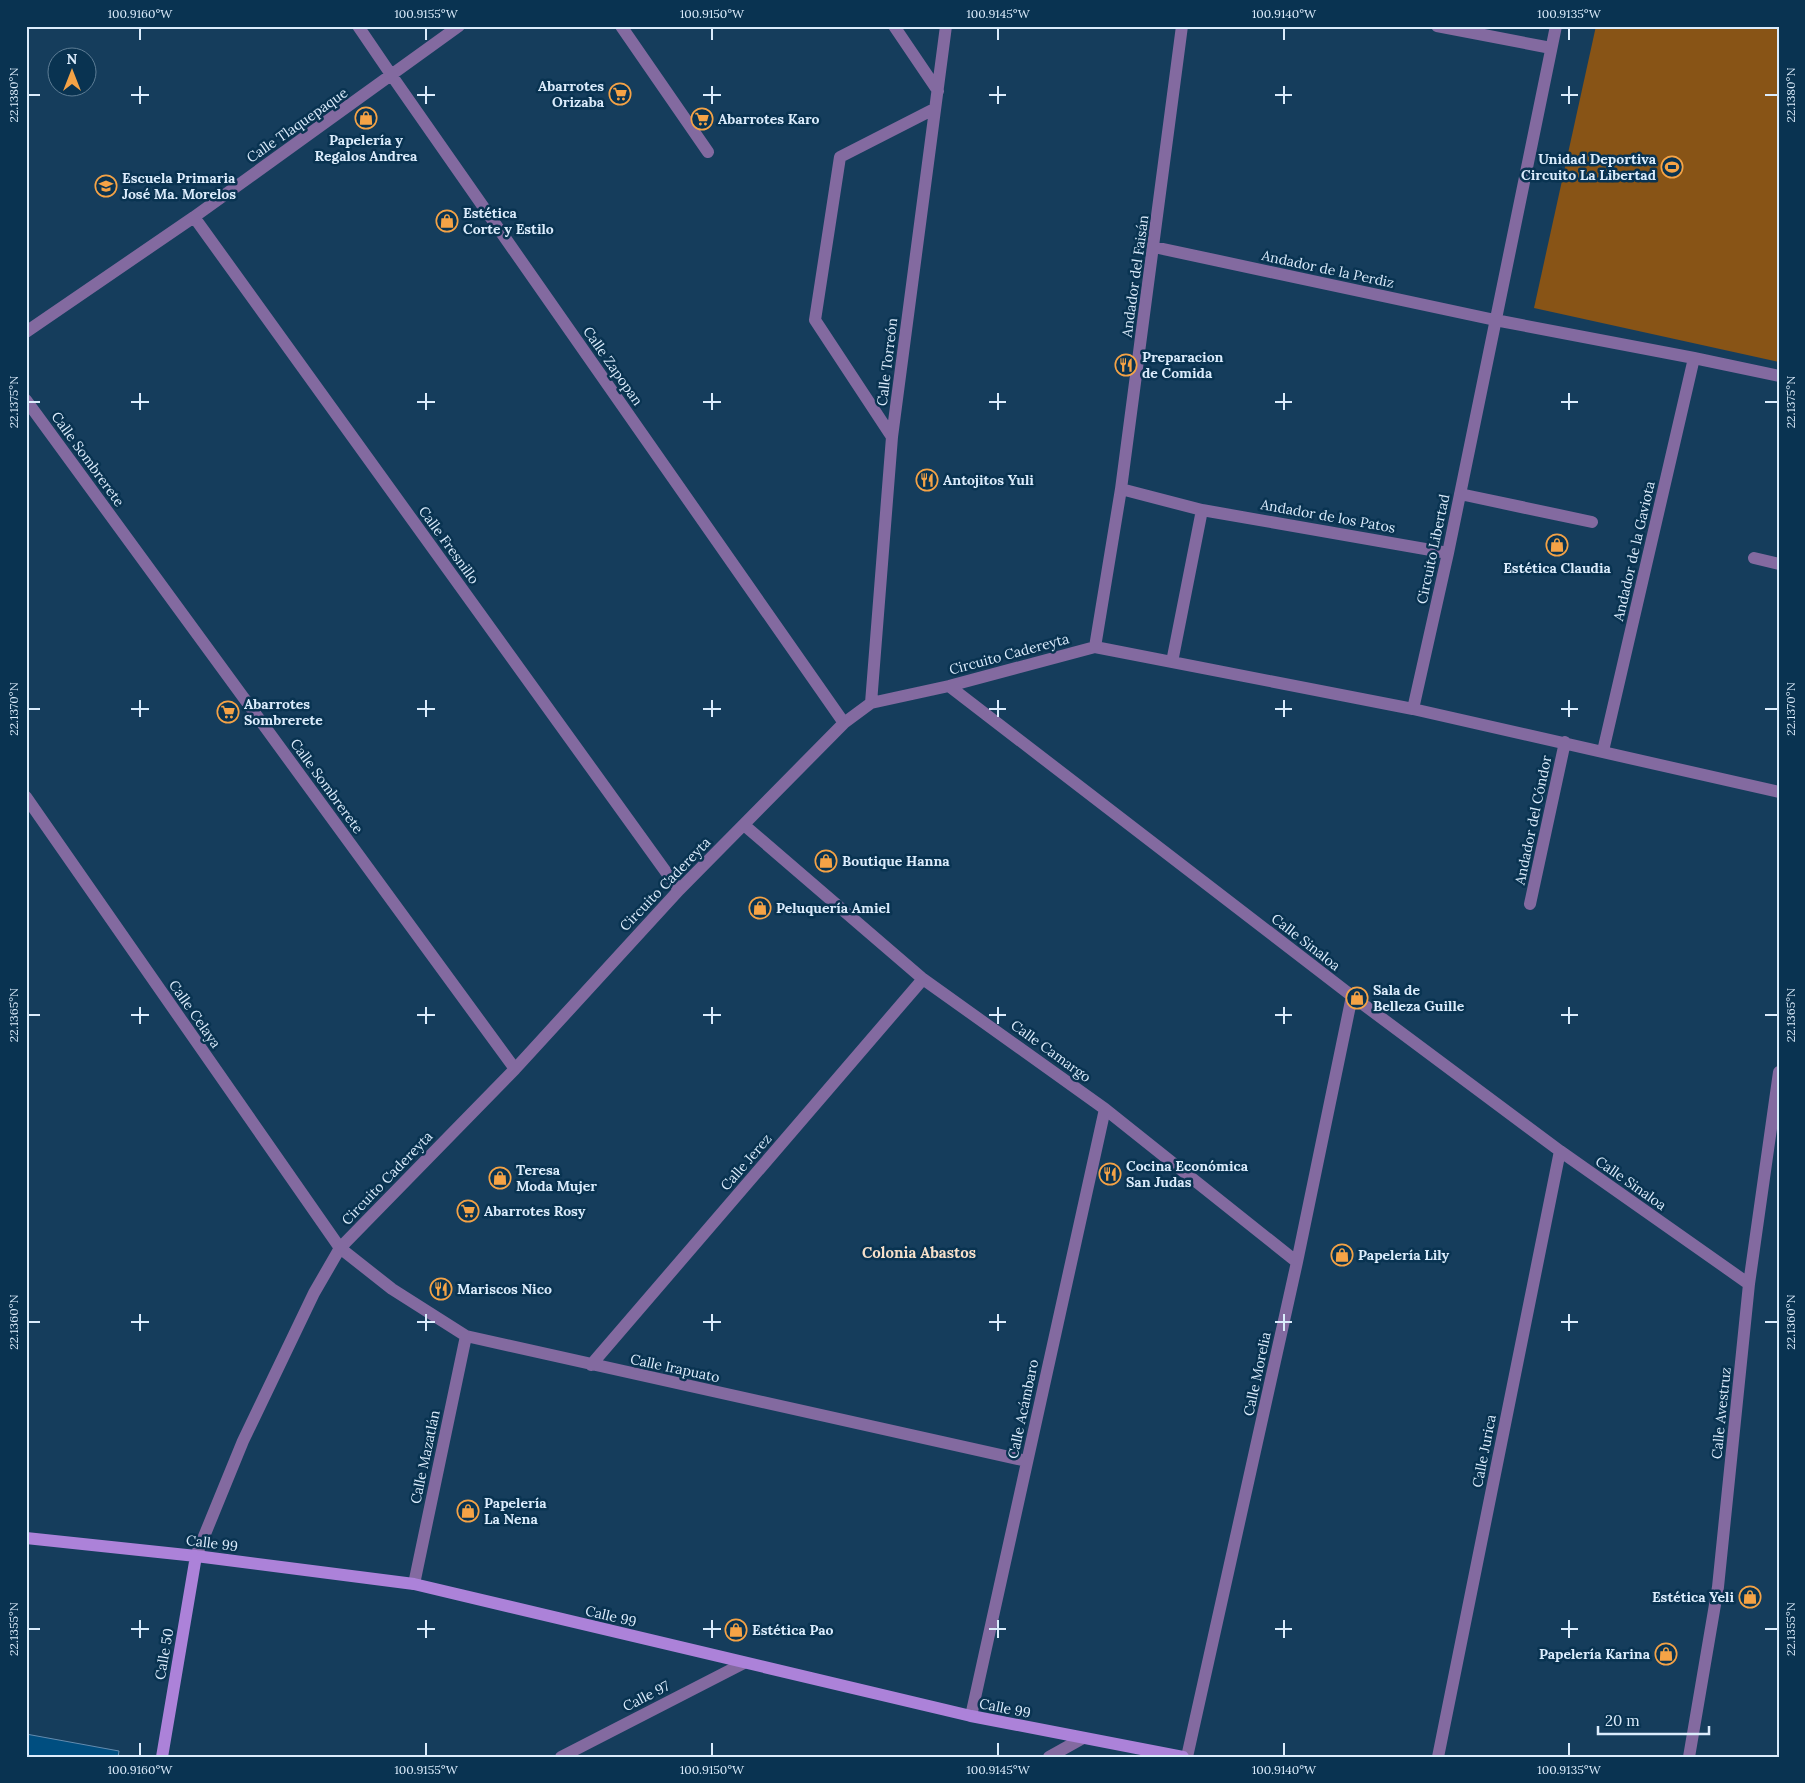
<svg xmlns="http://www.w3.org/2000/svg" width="1805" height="1783" font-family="Lora,serif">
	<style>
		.green { fill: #885416 }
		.building { fill: #004e80; stroke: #638caf }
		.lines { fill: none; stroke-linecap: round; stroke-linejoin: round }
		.street { stroke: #836aa0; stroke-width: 12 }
		.secondary { stroke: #ac82d9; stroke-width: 12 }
		.ticks { fill: none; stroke: #dbecfc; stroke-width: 2 }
		.labels { text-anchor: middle; stroke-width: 5; stroke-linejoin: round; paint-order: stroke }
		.poi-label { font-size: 14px; font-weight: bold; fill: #dbecfc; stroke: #093351; text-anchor: start }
		.street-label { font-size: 14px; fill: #dbecfc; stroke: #093351 }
		.neighbourhood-label { font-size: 15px; font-weight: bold; fill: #f7e0c9; stroke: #093351 }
		.neatline { fill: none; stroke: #dbecfc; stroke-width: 2 }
		.ticks-label { font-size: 12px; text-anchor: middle; fill: #dbecfc }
	</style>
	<rect width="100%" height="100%" fill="#153d5c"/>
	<path class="green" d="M1596,26H1779V362L1534,308Z"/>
	<path class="building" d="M26,1734L119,1751L118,1757H26Z"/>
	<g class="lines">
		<path class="street" d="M358,26L392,76L844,723
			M621,26L708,152
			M894,26L938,91
			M1437,26L1551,48
			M194,217L679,890
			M1154,247L1495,320L1694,358L1779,376
			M26,332L194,217L459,26
			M26,400L515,1069
			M892,437L815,320L840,157L934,109
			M1121,489L1202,510L1448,553
			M1460,494L1592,522
			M1754,558L1779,564
			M1095,647L1121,489L1182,26
			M1172,662L1202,510
			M949,686L1352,996L1560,1151L1749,1284
			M871,703L892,437L946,26
			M1413,709L1448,553L1556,26
			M1603,751L1694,358
			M26,797L340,1248L392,1289L466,1336L1027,1461
			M744,825L923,979L1105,1109L1297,1262
			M1530,904L1565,742
			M591,1365L923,979
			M196,1556L243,1441L314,1293L340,1248L515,1069L679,890L844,723L871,703L949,686L1095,647L1413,709L1779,792
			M414,1584L466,1336
			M971,1716L1105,1109
			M561,1757L744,1663
			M1049,1757L1083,1738
			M1187,1757L1297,1262L1352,996
			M1438,1757L1560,1151
			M1689,1757L1718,1587L1749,1284L1779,1072"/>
		<path class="secondary" d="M26,1538L196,1556L414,1584L971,1716L1183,1757
			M162,1757L196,1556"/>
	</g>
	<path class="ticks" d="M140,28V40M426,28V40M712,28V40M998,28V40M1284,28V40M1569,28V40M140,86V104M426,86V104M712,86V104M998,86V104M1284,86V104M1569,86V104M28,95H40M131,95H149M417,95H435M703,95H721M989,95H1006M1275,95H1292M1561,95H1578M1765,95H1778M140,393V410M426,393V410M712,393V410M998,393V410M1284,393V410M1569,393V410M28,402H40M131,402H149M417,402H435M703,402H721M989,402H1006M1275,402H1292M1561,402H1578M1765,402H1778M140,700V717M426,700V717M712,700V717M998,700V717M1284,700V717M1569,700V717M28,709H40M131,709H149M417,709H435M703,709H721M989,709H1006M1275,709H1292M1561,709H1578M1765,709H1778M140,1007V1024M426,1007V1024M712,1007V1024M998,1007V1024M1284,1007V1024M1569,1007V1024M28,1015H40M131,1015H149M417,1015H435M703,1015H721M989,1015H1006M1275,1015H1292M1561,1015H1578M1765,1015H1778M140,1314V1331M426,1314V1331M712,1314V1331M998,1314V1331M1284,1314V1331M1569,1314V1331M28,1322H40M131,1322H149M417,1322H435M703,1322H721M989,1322H1006M1275,1322H1292M1561,1322H1578M1765,1322H1778M140,1620V1638M426,1620V1638M712,1620V1638M998,1620V1638M1284,1620V1638M1569,1620V1638M28,1629H40M131,1629H149M417,1629H435M703,1629H721M989,1629H1006M1275,1629H1292M1561,1629H1578M1765,1629H1778M140,1743V1756M426,1743V1756M712,1743V1756M998,1743V1756M1284,1743V1756M1569,1743V1756"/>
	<defs>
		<g id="supermarket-ring" transform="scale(1.125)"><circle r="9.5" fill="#093351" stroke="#f5a346" stroke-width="1.5"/><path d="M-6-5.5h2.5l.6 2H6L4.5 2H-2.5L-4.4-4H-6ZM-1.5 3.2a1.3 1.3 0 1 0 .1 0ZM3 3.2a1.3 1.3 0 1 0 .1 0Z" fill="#f5a346"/></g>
		<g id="shop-ring" transform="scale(1.125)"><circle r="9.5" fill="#093351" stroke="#f5a346" stroke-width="1.5"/><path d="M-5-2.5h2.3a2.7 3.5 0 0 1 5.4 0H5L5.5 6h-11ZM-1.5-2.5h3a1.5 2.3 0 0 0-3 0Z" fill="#f5a346"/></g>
		<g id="stadium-ring" transform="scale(1.125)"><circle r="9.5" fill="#093351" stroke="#f5a346" stroke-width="1.5"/><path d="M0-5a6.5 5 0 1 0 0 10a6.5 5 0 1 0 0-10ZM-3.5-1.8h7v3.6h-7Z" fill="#f5a346"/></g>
		<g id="school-ring" transform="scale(1.125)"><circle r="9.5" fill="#093351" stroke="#f5a346" stroke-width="1.5"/><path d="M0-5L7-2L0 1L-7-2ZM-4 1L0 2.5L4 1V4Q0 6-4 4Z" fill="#f5a346"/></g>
		<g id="restaurant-ring" transform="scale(1.125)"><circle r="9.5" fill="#093351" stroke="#f5a346" stroke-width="1.5"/><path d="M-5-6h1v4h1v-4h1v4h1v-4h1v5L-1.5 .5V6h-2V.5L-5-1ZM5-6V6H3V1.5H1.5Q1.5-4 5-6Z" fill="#f5a346"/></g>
	</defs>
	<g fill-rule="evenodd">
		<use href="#supermarket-ring" x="620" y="94"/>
		<use href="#shop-ring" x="366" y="118"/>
		<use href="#supermarket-ring" x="702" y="119"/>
		<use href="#stadium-ring" x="1672" y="167"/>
		<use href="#school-ring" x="106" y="186"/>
		<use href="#shop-ring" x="447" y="221"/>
		<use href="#restaurant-ring" x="1126" y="365"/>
		<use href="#restaurant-ring" x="927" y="480"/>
		<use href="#shop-ring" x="1557" y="545"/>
		<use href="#supermarket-ring" x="228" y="712"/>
		<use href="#shop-ring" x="826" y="861"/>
		<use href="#shop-ring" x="760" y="908"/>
		<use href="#shop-ring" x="1357" y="998"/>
		<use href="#restaurant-ring" x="1110" y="1174"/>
		<use href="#shop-ring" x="500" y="1178"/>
		<use href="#supermarket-ring" x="468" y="1211"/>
		<use href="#shop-ring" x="1342" y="1255"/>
		<use href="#restaurant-ring" x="441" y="1289"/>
		<use href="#shop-ring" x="468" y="1511"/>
		<use href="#shop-ring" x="1750" y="1597"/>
		<use href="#shop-ring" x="736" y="1630"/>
		<use href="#shop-ring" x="1666" y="1654"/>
	</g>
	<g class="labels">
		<g class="poi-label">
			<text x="604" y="91" text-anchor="end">Abarrotes<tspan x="604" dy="16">Orizaba</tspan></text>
			<text x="718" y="124">Abarrotes Karo</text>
			<text x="366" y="145" text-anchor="middle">Papelería y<tspan x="366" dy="16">Regalos Andrea</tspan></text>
			<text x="1656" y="164" text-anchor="end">Unidad Deportiva<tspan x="1656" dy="16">Circuito La Libertad</tspan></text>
			<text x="122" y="183">Escuela Primaria<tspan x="122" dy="16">José Ma. Morelos</tspan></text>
			<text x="463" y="218">Estética<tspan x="463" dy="16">Corte y Estilo</tspan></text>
			<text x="1142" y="362">Preparacion<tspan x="1142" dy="16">de Comida</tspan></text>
			<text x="943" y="485">Antojitos Yuli</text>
			<text x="1557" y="573" text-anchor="middle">Estética Claudia</text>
			<text x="244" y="709">Abarrotes<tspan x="244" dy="16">Sombrerete</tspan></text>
			<text x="842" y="866">Boutique Hanna</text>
			<text x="776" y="913">Peluquería Amiel</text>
			<text x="1373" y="995">Sala de<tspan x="1373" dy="16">Belleza Guille</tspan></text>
			<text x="1126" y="1171">Cocina Económica<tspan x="1126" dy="16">San Judas</tspan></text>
			<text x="516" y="1175">Teresa<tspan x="516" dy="16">Moda Mujer</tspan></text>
			<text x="484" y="1216">Abarrotes Rosy</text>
			<text x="1358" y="1260">Papelería Lily</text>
			<text x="457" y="1294">Mariscos Nico</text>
			<text x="484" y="1508">Papelería<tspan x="484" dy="16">La Nena</tspan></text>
			<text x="1734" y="1602" text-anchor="end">Estética Yeli</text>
			<text x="752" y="1635">Estética Pao</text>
			<text x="1650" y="1659" text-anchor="end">Papelería Karina</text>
		</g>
		<g class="street-label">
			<text transform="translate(297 125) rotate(-35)" y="5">Calle Tlaquepaque</text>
			<text transform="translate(1328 269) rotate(12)" y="5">Andador de la Perdiz</text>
			<text transform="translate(1135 276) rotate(-82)" y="5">Andador del Faisán</text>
			<text transform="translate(887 362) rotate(-83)" y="5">Calle Torreón</text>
			<text transform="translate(613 366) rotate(55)" y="5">Calle Zapopan</text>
			<text transform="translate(88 459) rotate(54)" y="5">Calle Sombrerete</text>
			<text transform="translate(1328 516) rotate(10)" y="5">Andador de los Patos</text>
			<text transform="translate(449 545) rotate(54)" y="5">Calle Fresnillo</text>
			<text transform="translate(1433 549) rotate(-78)" y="5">Circuito Libertad</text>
			<text transform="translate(1634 551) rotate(-77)" y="5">Andador de la Gaviota</text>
			<text transform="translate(1009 654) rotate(-15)" y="5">Circuito Cadereyta</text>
			<text transform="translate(327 786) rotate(54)" y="5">Calle Sombrerete</text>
			<text transform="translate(1533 820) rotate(-78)" y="5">Andador del Cóndor</text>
			<text transform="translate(665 884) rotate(-46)" y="5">Circuito Cadereyta</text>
			<text transform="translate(1306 942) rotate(38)" y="5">Calle Sinaloa</text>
			<text transform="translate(195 1014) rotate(55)" y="5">Calle Celaya</text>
			<text transform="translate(1051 1051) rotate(36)" y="5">Calle Camargo</text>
			<text transform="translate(746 1162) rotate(-49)" y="5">Calle Jerez</text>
			<text transform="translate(387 1178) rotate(-46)" y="5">Circuito Cadereyta</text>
			<text transform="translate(1631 1183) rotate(35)" y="5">Calle Sinaloa</text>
			<text transform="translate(675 1368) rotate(12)" y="5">Calle Irapuato</text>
			<text transform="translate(1257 1374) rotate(-78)" y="5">Calle Morelia</text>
			<text transform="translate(1023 1409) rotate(-78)" y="5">Calle Acámbaro</text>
			<text transform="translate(1721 1413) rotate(-84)" y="5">Calle Avestruz</text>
			<text transform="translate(1484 1451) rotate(-79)" y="5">Calle Jurica</text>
			<text transform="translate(425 1457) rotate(-78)" y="5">Calle Mazatlán</text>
			<text transform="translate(212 1543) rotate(7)" y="5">Calle 99</text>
			<text transform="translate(611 1616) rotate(13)" y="5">Calle 99</text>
			<text transform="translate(164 1654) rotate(-80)" y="5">Calle 50</text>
			<text transform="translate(646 1696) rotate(-27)" y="5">Calle 97</text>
			<text transform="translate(1005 1708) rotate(11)" y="5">Calle 99</text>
		</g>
		<g class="neighbourhood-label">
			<text x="919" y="1258">Colonia Abastos</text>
		</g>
	</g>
	<rect width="1805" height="1783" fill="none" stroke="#093351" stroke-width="55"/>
	<g transform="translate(72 72)"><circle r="24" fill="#093351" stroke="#5d7d95"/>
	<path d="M0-4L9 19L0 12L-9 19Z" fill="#f5a346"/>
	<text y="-8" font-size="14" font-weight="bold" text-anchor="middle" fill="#dbecfc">N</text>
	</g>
	<path d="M1598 1726v8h111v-8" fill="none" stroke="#dbecfc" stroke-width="2.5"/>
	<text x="1605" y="1726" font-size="15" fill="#dbecfc" stroke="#093351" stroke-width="4" paint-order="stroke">20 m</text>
	<rect x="28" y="28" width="1750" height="1728" class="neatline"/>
	<g class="ticks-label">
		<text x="140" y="18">100.9160°W</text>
		<text x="426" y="18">100.9155°W</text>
		<text x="712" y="18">100.9150°W</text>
		<text x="998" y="18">100.9145°W</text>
		<text x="1284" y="18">100.9140°W</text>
		<text x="1569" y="18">100.9135°W</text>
		<text transform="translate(14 95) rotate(-90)" y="4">22.1380°N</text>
		<text transform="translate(1791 95) rotate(-90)" y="4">22.1380°N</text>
		<text transform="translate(14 402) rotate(-90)" y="4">22.1375°N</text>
		<text transform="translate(1791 402) rotate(-90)" y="4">22.1375°N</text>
		<text transform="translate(14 709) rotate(-90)" y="4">22.1370°N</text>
		<text transform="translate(1791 709) rotate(-90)" y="4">22.1370°N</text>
		<text transform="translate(14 1015) rotate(-90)" y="4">22.1365°N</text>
		<text transform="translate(1791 1015) rotate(-90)" y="4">22.1365°N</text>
		<text transform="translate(14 1322) rotate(-90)" y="4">22.1360°N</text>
		<text transform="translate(1791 1322) rotate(-90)" y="4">22.1360°N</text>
		<text transform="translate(14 1629) rotate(-90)" y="4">22.1355°N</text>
		<text transform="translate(1791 1629) rotate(-90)" y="4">22.1355°N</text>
		<text x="140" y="1774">100.9160°W</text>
		<text x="426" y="1774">100.9155°W</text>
		<text x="712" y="1774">100.9150°W</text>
		<text x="998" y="1774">100.9145°W</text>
		<text x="1284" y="1774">100.9140°W</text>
		<text x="1569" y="1774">100.9135°W</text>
	</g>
</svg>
